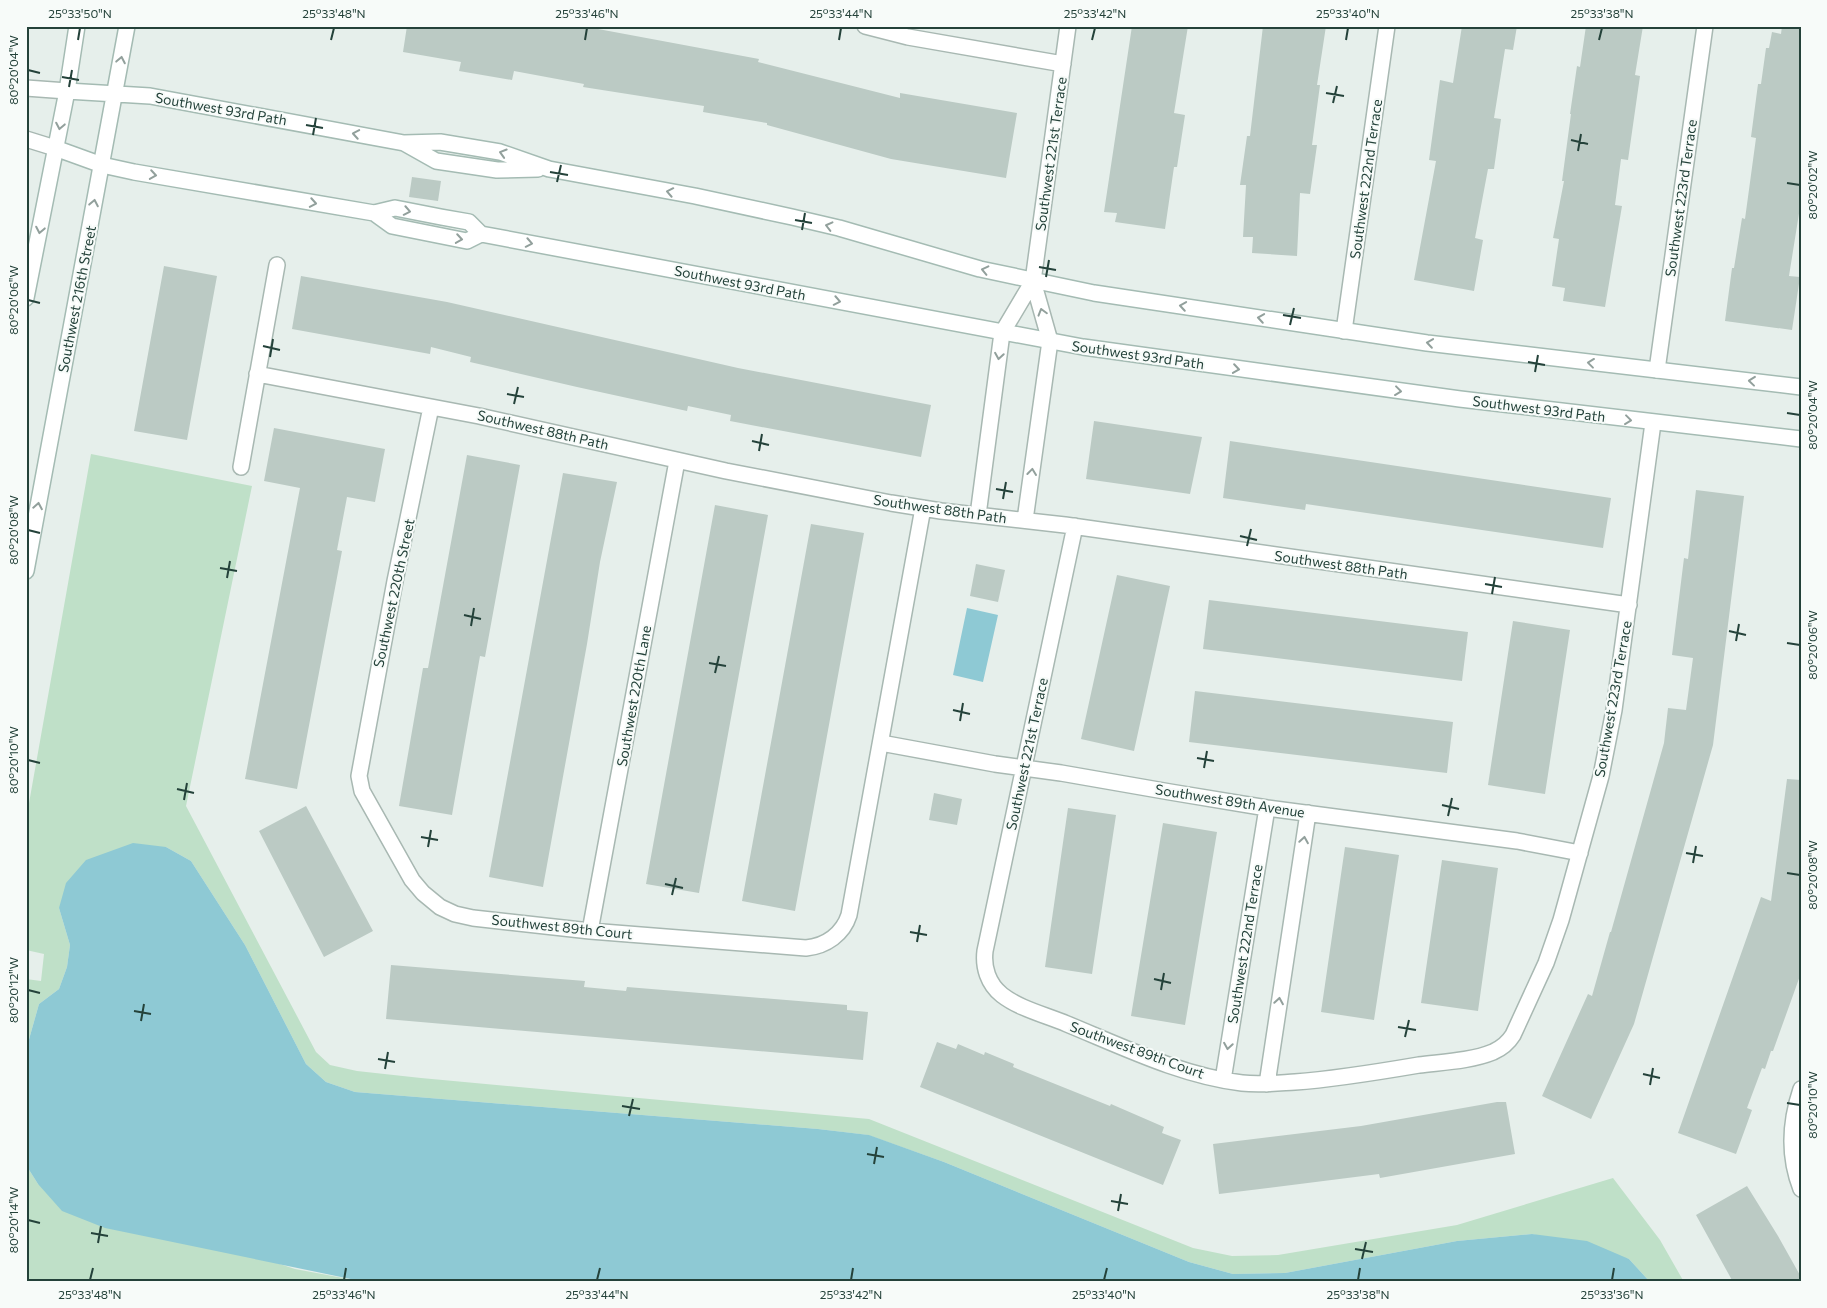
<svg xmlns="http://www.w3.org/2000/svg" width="1827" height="1308" font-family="Commissioner,sans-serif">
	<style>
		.green { fill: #bfe0c8 }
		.water { fill: #8ec9d4 }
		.building { fill: #bbcac4 }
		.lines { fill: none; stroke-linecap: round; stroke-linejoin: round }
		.street-casing { stroke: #a8b8b2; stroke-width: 18 }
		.secondary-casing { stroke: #a4bbb3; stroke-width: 18 }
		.street { stroke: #fff; stroke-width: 15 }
		.secondary { stroke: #fff; stroke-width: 15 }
		.oneway { stroke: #92a09c }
		.ticks { fill: none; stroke: #24423a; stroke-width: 2 }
		.labels { text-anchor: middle; stroke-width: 4; stroke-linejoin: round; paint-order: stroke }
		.street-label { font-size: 14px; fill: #24423a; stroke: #f7fbf9 }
		.neatline { fill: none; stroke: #24423a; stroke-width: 2 }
		.ticks-label { font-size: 12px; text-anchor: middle; fill: #24423a }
	</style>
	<rect width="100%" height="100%" fill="#e6efeb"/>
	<path class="green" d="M91,454L252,486L186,806L316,1052L330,1065L357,1071L421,1078L869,1119L1193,1248L1232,1256L1278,1255L1457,1225L1613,1178L1660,1240L1684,1282H1650L1629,1259L1532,1234L1457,1241L1285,1273L1233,1274L1189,1262L944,1162L868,1135L818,1129L355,1092L326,1082L306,1064L245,945L191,861L166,847L59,908L70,945L67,967L59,989L39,1004L26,1050V979L41,981L44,954L26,950V820Z
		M26,1165L38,1184L295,1269L365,1282H26Z"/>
	<path class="water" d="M967,608L998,615L983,682L953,675Z
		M133,843L166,847L191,861L245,945L306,1064L326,1082L355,1092L818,1129L869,1135L944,1162L1189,1262L1233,1274L1285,1273L1457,1241L1532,1234L1587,1241L1629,1259L1650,1282H365L105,1228L62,1211L38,1184L26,1165V1050L39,1004L59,989L67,967L70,945L59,908L66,883L86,860Z"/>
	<path class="building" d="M407,26H582L759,59L758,62L900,98V93L1017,113L1006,178L891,159L767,125V123L703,112L704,106L583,87L584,84L514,71L512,80L459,71L461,62L403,52Z
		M1132,26H1188L1174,113L1185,115L1177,167H1174L1165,229L1115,222L1117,213L1104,212Z
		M1263,26H1326L1317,85H1320L1312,145H1317L1310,194L1300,193L1297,256L1252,253L1253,237H1243L1246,185H1240L1247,136H1250Z
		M1462,26H1517L1513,50L1505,49L1494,118L1501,119L1494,169H1488L1475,238L1483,240L1474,291L1414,280L1436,161L1429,160L1440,80L1453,83Z
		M1586,26H1643L1635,75L1640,76L1628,160L1621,159L1615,205L1622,206L1605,307L1563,301L1565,288L1552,286L1559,239L1553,238L1564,181H1562L1571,114H1570L1577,66L1580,67Z
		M1782,26H1801V201L1789,276L1800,277L1792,330L1725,321L1732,268H1734L1742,218L1745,219L1756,138L1751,137L1758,84H1761L1766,48H1769L1772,32L1781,34Z
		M412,177L441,181L438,201L409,197Z
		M164,266L217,276L187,440L134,431Z
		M301,276L447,302L738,368L931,405L921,457L730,421L731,415L688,406L687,411L577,387L470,362L471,357L431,347L430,354L292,329Z
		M1094,421L1202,437L1190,494L1086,479Z
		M274,428L385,449L375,502L347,497L337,550L342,551L297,789L245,779L300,488L264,481Z
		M1230,441L1611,498L1603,548L1306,504L1305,510L1223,498Z
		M467,455L520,465L485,657L480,656L452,815L399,806L423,668H428Z
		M563,473L617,482L600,562L587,644L543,887L489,877Z
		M1696,490L1744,496L1713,745L1634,1024L1591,1119L1542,1096L1588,994L1592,996L1610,932H1611L1664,743L1668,708L1686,710L1693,658L1672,655L1684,558L1688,559Z
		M715,505L768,515L699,893L646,884Z
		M811,524L864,533L795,911L742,901Z
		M976,564L1005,570L998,602L970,596Z
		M1117,575L1170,586L1134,751L1081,739Z
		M1209,600L1468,632L1462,681L1203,649Z
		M1513,621L1570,630L1545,794L1488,785Z
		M1195,691L1453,722L1447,773L1189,742Z
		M1787,779L1801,780V973L1773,1051H1771L1765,1069L1762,1068L1747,1108L1752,1110L1736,1154L1678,1133L1761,897L1771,901Z
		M934,793L962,799L957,825L929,820Z
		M306,806L373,931L324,957L259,831Z
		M1068,808L1116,815L1092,974L1045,967Z
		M1163,823L1217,832L1185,1025L1131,1016Z
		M1345,847L1399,855L1374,1020L1321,1012Z
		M1442,860L1498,868L1478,1011L1421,1003Z
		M391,965L585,981L584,987L626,991L627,987L847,1005V1010L868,1012L863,1060L386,1019Z
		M937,1042L956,1049L958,1044L984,1055L985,1052L1014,1064L1013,1067L1110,1106L1111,1104L1164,1127L1162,1133L1181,1140L1163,1185L920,1087Z
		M1497,1102H1506L1515,1154L1380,1178L1379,1174L1219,1194L1213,1144L1361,1126Z
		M1747,1186L1778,1236L1801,1277V1282H1733L1696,1215Z"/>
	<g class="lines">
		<g class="street-casing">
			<path id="street" d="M865,26L908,37L1063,64
				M26,88L67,91
				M26,139L55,148
				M1344,331L1387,26
				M1657,370L1705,26
				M257,374L479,416L726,471L891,503L941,511L1065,525L1629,605
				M431,407L395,581L359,776L362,791L412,880L423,893L440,907L455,914L473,918L590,931L806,948C826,946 843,934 849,915L923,508
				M241,467L277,265
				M978,515L1002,333L1033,281L1068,26
				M1025,520L1050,341L1033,281
				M1075,526L985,951C983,967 988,984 1002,995C1020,1009 1046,1015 1067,1024C1123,1047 1182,1076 1242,1083C1260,1085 1278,1083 1295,1082C1337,1079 1378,1072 1419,1065C1443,1062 1471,1061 1493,1052C1502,1048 1508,1043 1513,1035L1546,963L1561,920L1601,776L1614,710L1653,423
				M881,743L995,764L1061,773L1170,792L1267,808L1517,841L1580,853
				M590,931L677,461
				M1223,1080L1267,808
				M1267,1084L1308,813
				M1801,1089C1790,1122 1788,1156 1801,1189"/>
		</g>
		<g class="secondary-casing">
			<path id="secondary" d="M67,91L150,96L404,143L440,142L500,152L549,169L695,196L792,217L839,228L980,269L1094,293L1427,343L1801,387
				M404,143L436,161L497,170L538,169
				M55,148L102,165L134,172L374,213L395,208L441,217L469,222L481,234L1083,347L1460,399L1801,439
				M374,213L392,226L467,241L481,234
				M26,298L67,91L77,26
				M26,571L127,26"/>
		</g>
		<use href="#street" class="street"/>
		<use href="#secondary" class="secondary"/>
	</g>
	<defs><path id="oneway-chevron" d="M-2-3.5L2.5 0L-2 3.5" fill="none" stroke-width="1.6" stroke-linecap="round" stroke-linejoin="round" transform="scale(1.25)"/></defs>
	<g class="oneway">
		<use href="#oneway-chevron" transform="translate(121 60) rotate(-79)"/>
		<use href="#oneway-chevron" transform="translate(60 126) rotate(101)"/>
		<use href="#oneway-chevron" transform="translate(356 134) rotate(-170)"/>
		<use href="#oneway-chevron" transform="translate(503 153) rotate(-163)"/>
		<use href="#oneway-chevron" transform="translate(153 175) rotate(9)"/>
		<use href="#oneway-chevron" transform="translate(670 192) rotate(-169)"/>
		<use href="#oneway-chevron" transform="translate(94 203) rotate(-79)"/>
		<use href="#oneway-chevron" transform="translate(313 203) rotate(10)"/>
		<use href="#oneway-chevron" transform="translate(407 211) rotate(11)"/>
		<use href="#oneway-chevron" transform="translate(829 226) rotate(-166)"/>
		<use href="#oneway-chevron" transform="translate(40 230) rotate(101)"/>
		<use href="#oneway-chevron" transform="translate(459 239) rotate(9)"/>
		<use href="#oneway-chevron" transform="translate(529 243) rotate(11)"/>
		<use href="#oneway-chevron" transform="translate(985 270) rotate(-167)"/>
		<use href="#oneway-chevron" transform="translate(837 301) rotate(11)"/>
		<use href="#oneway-chevron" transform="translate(1183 306) rotate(-171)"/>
		<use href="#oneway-chevron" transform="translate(1042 312) rotate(-106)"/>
		<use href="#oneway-chevron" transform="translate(1261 318) rotate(-171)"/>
		<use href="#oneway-chevron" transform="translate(1430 343) rotate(-172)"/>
		<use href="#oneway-chevron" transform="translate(999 356) rotate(99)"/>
		<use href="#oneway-chevron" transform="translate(1591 363) rotate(-173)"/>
		<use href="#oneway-chevron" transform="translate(1236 369) rotate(8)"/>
		<use href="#oneway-chevron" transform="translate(1752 381) rotate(-174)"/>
		<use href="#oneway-chevron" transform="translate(1398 391) rotate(7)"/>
		<use href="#oneway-chevron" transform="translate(1628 420) rotate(7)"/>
		<use href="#oneway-chevron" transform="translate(1032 472) rotate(-83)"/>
		<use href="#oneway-chevron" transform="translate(38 506) rotate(-80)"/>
		<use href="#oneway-chevron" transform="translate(1304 840) rotate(-81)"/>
		<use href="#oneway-chevron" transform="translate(1279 1001) rotate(-81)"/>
		<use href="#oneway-chevron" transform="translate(1228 1046) rotate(99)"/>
	</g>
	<path class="ticks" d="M78,40L80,28M331,40L334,28M585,40L587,28M839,40L841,28M1092,40L1095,28M1346,40L1348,28M1599,40L1602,28M28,70L40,73M62,77L79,80M69,87L72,70M1326,93L1344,96M1333,103L1337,86M306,125L323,128M313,135L316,118M1571,140L1588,144M1578,151L1581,134M550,172L568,175M557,182L561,165M1787,183L1800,185M795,220L812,223M802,230L805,213M1039,267L1056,270M1046,277L1049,260M28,300L40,303M1283,315L1301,318M1290,325L1294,308M263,346L280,350M270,357L273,339M1528,362L1545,365M1535,372L1538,355M507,394L524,397M514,404L518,387M1787,413L1800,415M752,441L769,445M759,451L762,434M996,489L1013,492M1003,499L1006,482M28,530L40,533M1240,536L1257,540M1247,546L1251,529M220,568L237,571M227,578L230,561M1485,584L1502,587M1492,594L1495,577M464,615L481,619M471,626L474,608M1729,631L1746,635M1736,641L1739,624M1787,643L1800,645M709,663L726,666M715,673L719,656M953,710L970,714M960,721L963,703M1197,758L1214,761M28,760L40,763M1204,768L1207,751M177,789L194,793M184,800L187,783M1442,805L1459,809M1448,816L1452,798M421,837L438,840M428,847L431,830M1686,853L1703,856M1693,863L1696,846M1787,873L1800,875M665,884L683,888M672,895L676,878M910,932L927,935M917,942L920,925M1154,979L1171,983M28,990L40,993M1161,990L1164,973M134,1011L151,1014M141,1021L144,1004M1398,1027L1416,1030M1405,1037L1409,1020M378,1059L395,1062M385,1069L388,1052M1643,1074L1660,1078M1650,1085L1653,1068M1787,1103L1800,1105M622,1106L640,1109M629,1116L633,1099M867,1154L884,1157M874,1164L877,1147M1111,1201L1128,1204M1118,1211L1121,1194M28,1220L40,1223M91,1233L108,1236M98,1243L101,1226M1355,1249L1373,1252M1362,1259L1366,1242M90,1280L93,1268M344,1280L346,1268M597,1280L600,1268M851,1280L853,1268M1104,1280L1107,1268M1358,1280L1360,1268M1612,1280L1614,1268"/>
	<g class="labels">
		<g class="street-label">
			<text transform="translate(221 109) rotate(10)" y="5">Southwest 93rd Path</text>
			<text transform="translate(1051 154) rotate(-82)" y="5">Southwest 221st Terrace</text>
			<text transform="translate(1366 179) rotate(-82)" y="5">Southwest 222nd Terrace</text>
			<text transform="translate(1681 198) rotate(-82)" y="5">Southwest 223rd Terrace</text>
			<text transform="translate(740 283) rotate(11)" y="5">Southwest 93rd Path</text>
			<text transform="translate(77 299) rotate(-79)" y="5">Southwest 216th Street</text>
			<text transform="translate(1138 355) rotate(8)" y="5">Southwest 93rd Path</text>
			<text transform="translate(1539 409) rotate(7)" y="5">Southwest 93rd Path</text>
			<text transform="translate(543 430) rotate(13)" y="5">Southwest 88th Path</text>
			<text transform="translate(940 509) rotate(8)" y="5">Southwest 88th Path</text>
			<text transform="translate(1341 565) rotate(8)" y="5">Southwest 88th Path</text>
			<text transform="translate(394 593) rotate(-78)" y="5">Southwest 220th Street</text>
			<text transform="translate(634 696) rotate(-80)" y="5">Southwest 220th Lane</text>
			<text transform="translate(1613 699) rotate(-80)" y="5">Southwest 223rd Terrace</text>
			<text transform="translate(1027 754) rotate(-78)" y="5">Southwest 221st Terrace</text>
			<text transform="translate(1230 801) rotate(9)" y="5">Southwest 89th Avenue</text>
			<text transform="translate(562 927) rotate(6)" y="5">Southwest 89th Court</text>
			<text transform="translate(1245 944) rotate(-81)" y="5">Southwest 222nd Terrace</text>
			<text transform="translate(1137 1050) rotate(20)" y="5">Southwest 89th Court</text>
		</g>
	</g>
	<rect width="1827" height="1308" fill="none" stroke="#f7fbf9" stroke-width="55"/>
	<rect x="28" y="28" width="1772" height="1252" class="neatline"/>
	<g class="ticks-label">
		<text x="80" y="18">25°33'50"N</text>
		<text x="334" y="18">25°33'48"N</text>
		<text x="587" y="18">25°33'46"N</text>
		<text x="841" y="18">25°33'44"N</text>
		<text x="1095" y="18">25°33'42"N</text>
		<text x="1348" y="18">25°33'40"N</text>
		<text x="1602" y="18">25°33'38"N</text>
		<text transform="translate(14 70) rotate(-90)" y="4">80°20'04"W</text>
		<text transform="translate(1813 185) rotate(-90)" y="4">80°20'02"W</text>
		<text transform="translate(14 300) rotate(-90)" y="4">80°20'06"W</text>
		<text transform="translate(1813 415) rotate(-90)" y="4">80°20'04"W</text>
		<text transform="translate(14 530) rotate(-90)" y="4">80°20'08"W</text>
		<text transform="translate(1813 645) rotate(-90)" y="4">80°20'06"W</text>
		<text transform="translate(14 760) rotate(-90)" y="4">80°20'10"W</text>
		<text transform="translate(1813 875) rotate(-90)" y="4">80°20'08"W</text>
		<text transform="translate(14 990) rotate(-90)" y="4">80°20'12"W</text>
		<text transform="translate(1813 1105) rotate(-90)" y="4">80°20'10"W</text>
		<text transform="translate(14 1220) rotate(-90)" y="4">80°20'14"W</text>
		<text x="90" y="1299">25°33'48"N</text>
		<text x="344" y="1299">25°33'46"N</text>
		<text x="597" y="1299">25°33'44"N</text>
		<text x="851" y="1299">25°33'42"N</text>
		<text x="1104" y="1299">25°33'40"N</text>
		<text x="1358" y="1299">25°33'38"N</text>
		<text x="1612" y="1299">25°33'36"N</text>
	</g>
</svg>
